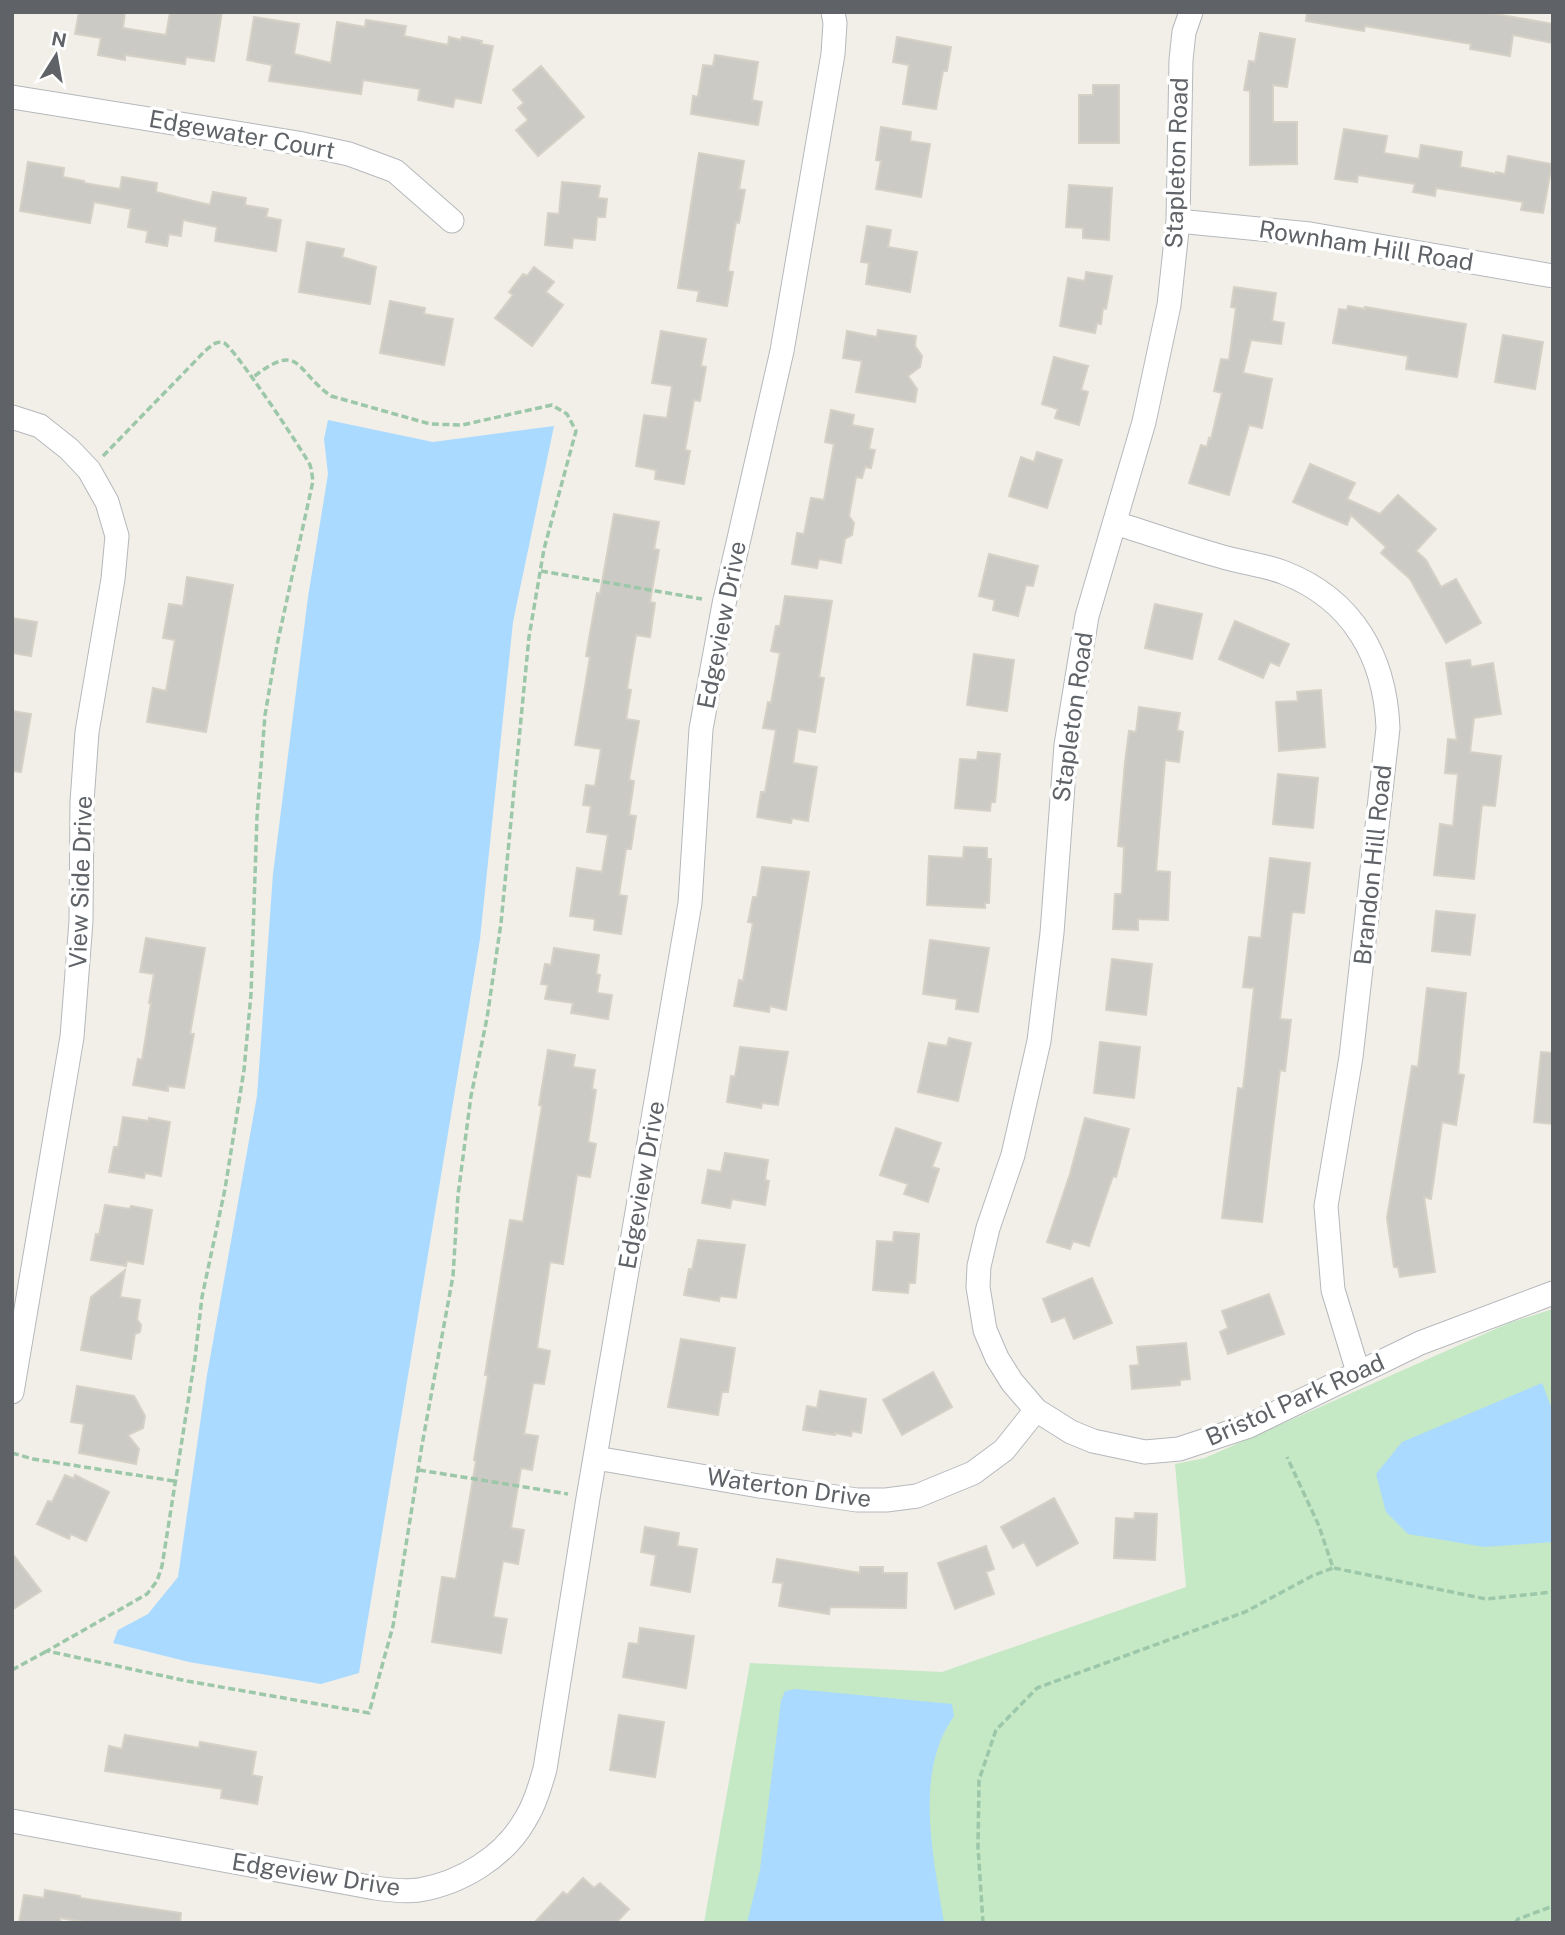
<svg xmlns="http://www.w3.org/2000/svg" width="1565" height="1935" font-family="'Public Sans',sans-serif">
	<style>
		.green { fill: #c5e8c5 }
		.water { fill: #aadaff }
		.building { fill: #cccac5; stroke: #d6d1c6; stroke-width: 2 }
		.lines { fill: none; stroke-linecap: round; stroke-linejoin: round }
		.minor-casing { stroke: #b5b8bc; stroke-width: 25 }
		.path { stroke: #9cc7a9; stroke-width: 3.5; stroke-dasharray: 7 3.5; stroke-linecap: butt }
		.minor { stroke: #fff; stroke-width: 23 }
		.labels { text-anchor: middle; stroke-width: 7; stroke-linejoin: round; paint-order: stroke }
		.street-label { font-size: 24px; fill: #5f6368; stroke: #fff }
	</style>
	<rect width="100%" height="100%" fill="#f1efe8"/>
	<path class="green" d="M1553,1309V1923H704L750,1663L942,1672L1186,1587L1175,1464L1205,1458L1509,1323Z"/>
	<path class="water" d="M328,420L433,442L554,426L513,622L480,939L359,1673L321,1684L189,1662L113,1643L118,1630L148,1614L178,1577L207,1375L257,1096L273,874L308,597L328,474L324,439Z
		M1542,1383L1553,1412V1542L1484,1547L1408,1534L1386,1512L1376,1474L1402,1442Z
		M796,1689L952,1704L954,1716C913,1773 934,1859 944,1923H747L760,1870L781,1701L785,1691Z"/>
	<path class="building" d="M79,12H125L123,28L166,35L170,12H222L214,61L186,57L185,64L125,55V60L98,55L101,38L75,34Z
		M1307,12H1485L1553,24V43L1513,35L1510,56L1470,49L1471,44L1365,26L1364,31L1306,21Z
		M254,17L299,24L294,54L331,63L337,22L365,27L366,20L406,26L404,36L448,45L449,37L461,40L462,37L482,41L481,44L493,46L481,103L455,98L453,107L418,100L420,89L363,80L361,94L269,81L272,65L247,60Z
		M1260,33L1295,39L1287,87L1273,85V122H1297V164L1250,165V91L1244,90L1249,61L1255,62Z
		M897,37L951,47L947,71H943L936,109L903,104L909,65L893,62Z
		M715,55L758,62L752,100L762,102L758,125L691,114L693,96L698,97L703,65L713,66Z
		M541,66L584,117L538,156L516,130L528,120L518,108L524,103L513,90Z
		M1093,85H1119V143H1079V95H1093Z
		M881,127L911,132L910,141L930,144L921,197L876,189L881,161L876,160Z
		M1344,129L1387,136L1384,153L1419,159L1421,145L1462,152L1460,167L1496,174V172L1505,174L1508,156L1552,164L1543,213L1521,210L1523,202L1467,193L1436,188L1435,196L1413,192L1415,184L1358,175L1357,182L1335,179Z
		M699,153L744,161L739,189L745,190L739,223L736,222L728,271L733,272L727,306L697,301L699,291L678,288Z
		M28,162L64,168L63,177L84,181V183L120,189L122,177L157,183L156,192L210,205L213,192L246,198L245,205L268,209L266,217L281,220L276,251L215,241L217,227L183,220L181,236L169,234L167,246L146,242L148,231L128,227L131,209L94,202L90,223L20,211Z
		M562,182L600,186L598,198L607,199L605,217H597L595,240L573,238L572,248L545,245L548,213L559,214Z
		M1069,185L1112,188L1109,240L1083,238V228L1066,227Z
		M867,226L891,230L888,247L917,252L910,292L866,284L869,263L861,262Z
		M307,242L344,249L342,257L376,267L370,304L299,292Z
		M534,267L554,282L546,292L563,305L532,346L495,318L513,295L509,292L523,274L527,276Z
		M1086,272L1112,276L1106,309L1103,308L1101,324L1097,323L1095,333L1060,326L1068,278L1085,281Z
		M1234,287L1276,293L1272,321L1284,323L1281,344L1251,340L1243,373L1272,379L1262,428L1249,425L1229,495L1189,483L1201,445L1207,447L1209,438L1211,439L1222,393L1214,391L1221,359L1229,360L1236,308L1231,307Z
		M390,301L425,308L424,314L453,319L444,365L380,353Z
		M1348,306L1365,309V307L1466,324L1457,377L1406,369L1408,356L1333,343L1339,309L1347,310Z
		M878,330L916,336L915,346L922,356L920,367L908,376L917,389L915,402L856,392L862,361L843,358L847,331L877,337Z
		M661,331L706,339L701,366L706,367L700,401L694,400L685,450L690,451L684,484L655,479L656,470L636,466L644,415L667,418L672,386L652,383Z
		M1503,335L1543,342L1535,389L1495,382Z
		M1054,357L1088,366L1081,390L1088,392L1079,425L1055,418L1058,409L1042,404Z
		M831,410L854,415L852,425L873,429L869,449L875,450L871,468L865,467L862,478L856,477L849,516L854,523L852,535L845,539L841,563L819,559L817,568L792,564L797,533L804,534L811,498L824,500L834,444L825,442Z
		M1037,452L1062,460L1047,508L1009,496L1021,457L1034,462Z
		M1310,464L1355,483L1347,499L1380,514L1398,495L1436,529L1416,551L1426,560L1441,587L1456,579L1481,623L1446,643L1410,579L1381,553L1386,547L1351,515L1347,525L1293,502Z
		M614,514L659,522L654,549L659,550L650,602L655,603L650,637L636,635L627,689L631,690L626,719L639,721L629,780L634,781L629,815L636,816L631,849H626L619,895L627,896L621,934L594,930L595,919L570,916L577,868L602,872L608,835L587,832L591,806L583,805L586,785L595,786L601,749L575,745L590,657L586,656L597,593L600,594Z
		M989,554L1038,566L1033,586L1026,585L1018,616L993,610L995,600L979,596Z
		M187,577L233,585L206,732L147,722L153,688L166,691L175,640L163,638L169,604L183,606Z
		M785,596L832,601L819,677L824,678L815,732L798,729L793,763L817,767L808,821L792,818L791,823L757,817L761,792H765L776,730L763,728L768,702L771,703L780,653L771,651L776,626H780Z
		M1155,604L1202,614L1192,659L1145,648Z
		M12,618L37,622L31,656L12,653Z
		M1235,621L1289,644L1279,666L1270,662L1263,678L1219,659Z
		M974,654L1014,660L1007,711L967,705Z
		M1470,660L1471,667L1493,663L1501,714L1474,718L1470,752L1501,756L1495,806L1482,805L1474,879L1434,875L1440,824L1453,826L1458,774L1445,773L1448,739L1457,740L1446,663Z
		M1321,690L1325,747L1279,751L1276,702L1298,701L1297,692Z
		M1139,707L1180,713L1177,730L1183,732L1179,762L1165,760L1156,871L1170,872L1168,920L1138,919V930L1113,929L1115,894H1122L1124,847L1118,846L1125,762L1129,731L1136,732Z
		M12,711L31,714L21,772L12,771Z
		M978,752L1000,754L995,802H991L990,811L955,808L960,759L977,760Z
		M1278,774L1318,778L1313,828L1273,824Z
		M964,847L987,848V859H991L989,903H985V908L927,905L929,856L963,858Z
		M1270,858L1310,863L1304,913L1292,912L1280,1019L1291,1020L1285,1071L1280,1070L1262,1222L1222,1218L1238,1088L1243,1089L1254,988L1243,987L1249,937L1261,938Z
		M762,867L809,872L786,1010L770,1006L769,1012L734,1006L739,980L743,981L753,923L748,922L753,897H757Z
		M1436,911L1475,915L1470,955L1432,951Z
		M146,938L205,948L190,1034H194L184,1088L168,1086V1091L133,1085L138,1059L142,1060L151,1003H149L154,974L140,972Z
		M930,940L989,948L978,1012L956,1009L957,999L923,994Z
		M554,948L599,955L596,974L600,975L597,993L612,995L608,1019L571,1013L573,1003L545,999L548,985L541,984L545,964L551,965Z
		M1112,959L1152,964L1146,1015L1106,1010Z
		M1427,988L1466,993L1458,1074L1464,1075L1456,1125L1442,1122L1431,1199L1424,1197L1435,1272L1400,1277L1398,1267H1394L1387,1218L1412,1066L1418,1067Z
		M949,1038L971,1043L958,1101L918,1092L929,1043L947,1046Z
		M1100,1042L1140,1047L1134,1098L1094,1093Z
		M740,1047L788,1052L778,1105L762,1103L761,1108L727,1102L731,1076L735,1077Z
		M548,1050L575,1055L573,1067L595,1070L592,1089L596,1090L588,1142L596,1144L590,1177L577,1175L563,1264L550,1262L537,1348L550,1351L544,1384L533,1383L524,1434L538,1436L532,1470L521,1468L511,1528L524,1530L518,1564L503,1561L493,1617L507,1619L501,1653L432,1642L442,1577L456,1579L476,1461L474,1460L488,1375H485L510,1220L523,1222L542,1106L539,1105Z
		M1541,1052L1553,1053V1124L1534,1122Z
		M123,1117L149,1121V1118L170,1122L161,1176L145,1173L144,1178L109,1172L114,1147H118Z
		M1085,1118L1129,1129L1116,1177L1113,1176L1089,1246L1073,1241L1070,1249L1047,1242L1070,1174Z
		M896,1128L941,1143L932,1167L939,1169L928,1202L904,1194L908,1184L880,1175Z
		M725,1153L768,1160L765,1180L769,1181L765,1205L732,1199L730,1208L702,1203L708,1170L721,1172Z
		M105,1205L130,1209L131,1206L152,1210L143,1264L127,1261L126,1266L91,1260L96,1234L99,1235Z
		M894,1232L919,1234L915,1283H909L908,1293L873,1290L877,1241L893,1242Z
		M698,1240L745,1245L736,1298L720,1296L719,1301L684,1295L689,1269L692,1270Z
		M125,1270L120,1297L140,1300L137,1319L141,1325L140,1332L135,1334L131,1359L81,1350L91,1297Z
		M1092,1278L1112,1323L1074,1339L1065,1317L1052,1322L1043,1299Z
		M1269,1294L1284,1334L1228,1354L1220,1332L1228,1328L1222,1311Z
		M681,1339L735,1348L728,1392H722L718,1415L668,1407Z
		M1186,1343L1190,1379L1180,1380V1385L1132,1389L1130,1366L1139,1365L1137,1347Z
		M933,1372L952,1407L902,1435L883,1400Z
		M77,1386L134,1396L145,1416L143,1428L128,1435L139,1449L136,1464L79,1453L84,1424L71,1422Z
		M820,1391L866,1399L861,1433L852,1431L851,1436L835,1433V1435L803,1430L807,1406L817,1408Z
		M65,1475L74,1479L75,1475L109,1492L86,1541L71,1534L69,1539L37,1524L48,1501L52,1502Z
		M1054,1498L1078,1543L1037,1566L1024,1542L1013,1548L1001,1527Z
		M1135,1513L1157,1514L1155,1560L1114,1558L1116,1518L1134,1519Z
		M645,1527L679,1533L677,1546L697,1549L690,1592L651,1585L656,1555L641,1552Z
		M986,1546L994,1569L986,1572L994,1594L955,1609L938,1563Z
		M12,1553L41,1591L12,1610Z
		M777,1559L860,1573V1567H883V1573H907L906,1608L830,1607L829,1614L779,1606L783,1583L773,1582Z
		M640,1628L694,1636L686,1688L623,1677L629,1643L638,1644Z
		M619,1715L664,1722L655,1777L610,1770Z
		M125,1735L199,1748L200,1742L256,1752L252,1775L262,1777L257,1804L221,1798L222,1789L105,1771L109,1746L122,1749Z
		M583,1878L594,1888L600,1883L629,1909L616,1923H534L563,1892L567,1895Z
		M45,1890L80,1896V1898L181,1913L180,1923H91L60,1918V1923H19L24,1895L44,1898Z"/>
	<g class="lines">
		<g class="minor-casing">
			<path id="minor" d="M1191,12L1184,32L1181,60L1178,221L1169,305L1144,422L1087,616L1066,745L1052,933L1039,1041L1013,1155L988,1228L979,1266L978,1287L985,1330L997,1358L1012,1382L1036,1410L1071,1432L1093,1441L1145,1452L1179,1449L1249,1426L1420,1343L1553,1293
				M12,97L298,143L349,154L395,171L452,221
				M1178,221L1310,234L1553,276
				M12,417L40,426L69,449L89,470L107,502L117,536L113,579L87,732L82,802L81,921L72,1037L12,1392
				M1115,523C1151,534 1186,547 1223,557C1243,563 1265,565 1285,573C1353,600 1385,657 1388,728L1351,1057L1326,1206L1333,1290L1358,1372
				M596,1458L759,1486L857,1500H886L917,1496L973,1473L1004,1450L1036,1410
				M12,1821L375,1888C389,1890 404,1892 419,1890C461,1883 504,1857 525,1820C535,1804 540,1786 545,1769L588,1498L690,903L701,729L724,604L782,351L833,54L835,23L833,12"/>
		</g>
		<path class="path" d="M103,456L205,351C211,346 216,340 224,343C233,346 303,451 310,465C312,471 312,476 313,481L277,645L265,715L257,817L251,994L244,1070L225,1189L202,1297L195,1358L162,1566L157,1581L147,1594L47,1651L187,1681L369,1713L393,1626L422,1445L453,1276L458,1195L471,1096L487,1018L501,923L529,637L544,549L576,431L567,414L552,405L462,425L430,424L331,396C294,370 301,340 252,378
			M541,571L702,599
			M12,1453L33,1459L174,1481
			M419,1470L568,1494
			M1334,1568L1486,1599L1553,1592
			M12,1670L47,1651
			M983,1923L978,1847L979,1780L996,1730L1037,1688L1245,1612L1312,1576L1333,1568L1319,1526L1287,1457
			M1515,1923L1518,1919L1553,1906"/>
		<use href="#minor" class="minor"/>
	</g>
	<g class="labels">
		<g class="street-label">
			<text transform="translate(242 135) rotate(10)" y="8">Edgewater Court</text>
			<text transform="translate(1177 163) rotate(-88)" y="8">Stapleton Road</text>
			<text transform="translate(1366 246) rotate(9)" y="8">Rownham Hill Road</text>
			<text transform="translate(722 625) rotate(-79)" y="8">Edgeview Drive</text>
			<text transform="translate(1073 717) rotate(-82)" y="8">Stapleton Road</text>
			<text transform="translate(1373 865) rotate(-84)" y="8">Brandon Hill Road</text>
			<text transform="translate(81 882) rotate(-88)" y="8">View Side Drive</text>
			<text transform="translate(642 1185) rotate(-80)" y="8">Edgeview Drive</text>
			<text transform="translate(1295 1400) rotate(-24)" y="8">Bristol Park Road</text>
			<text transform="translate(789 1488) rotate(8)" y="8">Waterton Drive</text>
			<text transform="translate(316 1875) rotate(9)" y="8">Edgeview Drive</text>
		</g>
	</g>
	<rect width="1565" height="1935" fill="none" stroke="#5f6368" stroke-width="28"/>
	<g transform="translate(56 56) rotate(11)" stroke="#ffffff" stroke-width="5" paint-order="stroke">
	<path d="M0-5L12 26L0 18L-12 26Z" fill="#5f6368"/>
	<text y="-10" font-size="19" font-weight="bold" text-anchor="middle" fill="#5f6368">N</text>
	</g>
</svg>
